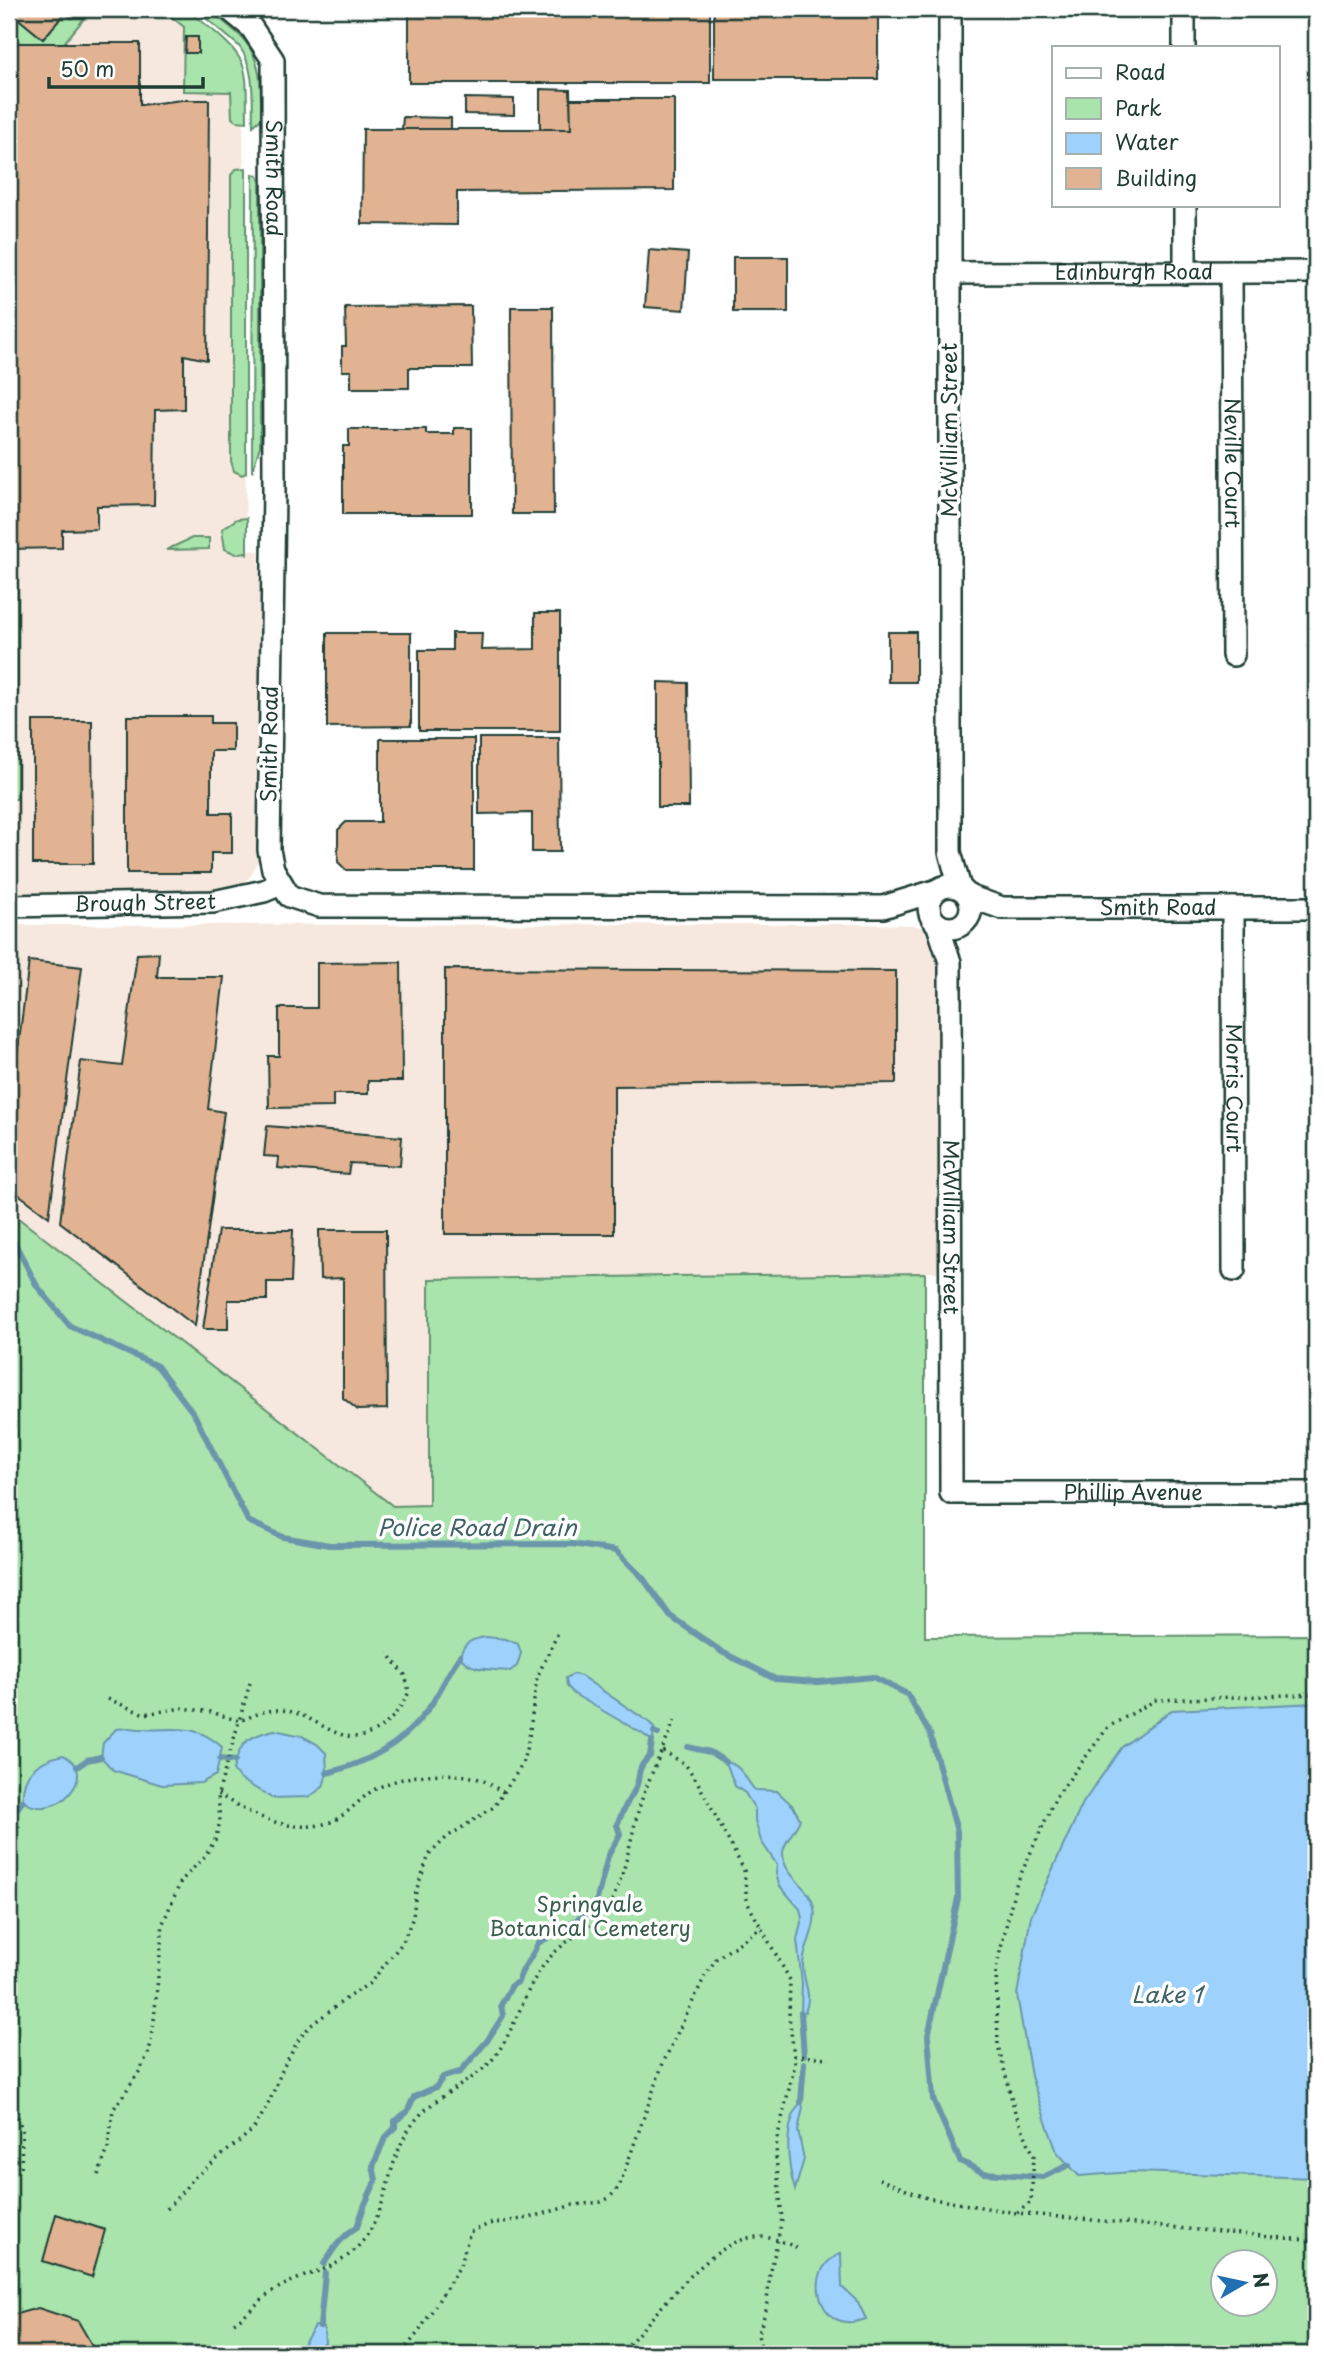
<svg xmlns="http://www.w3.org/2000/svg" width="1325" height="2363" font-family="'Playpen Sans',sans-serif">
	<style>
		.built { fill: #f6e8de }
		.green { fill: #a8e4ab; stroke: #649070; stroke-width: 2; fill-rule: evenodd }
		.water { fill: #9ed2fc; stroke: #6b96ac; stroke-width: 2 }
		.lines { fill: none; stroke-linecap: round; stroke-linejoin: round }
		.stream { stroke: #6b96ac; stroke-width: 6 }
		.building { fill: #e1b392; stroke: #1f3d34; stroke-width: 2 }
		.street-casing { stroke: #1f3d34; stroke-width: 26 }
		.path { stroke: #1f3d34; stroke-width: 3.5; stroke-dasharray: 2 5; stroke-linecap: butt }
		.street { stroke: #fff; stroke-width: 21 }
		.labels { text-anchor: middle; stroke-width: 7; stroke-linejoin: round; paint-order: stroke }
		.street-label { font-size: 21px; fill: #1f3d34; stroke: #fff }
		.park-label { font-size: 21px; fill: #3a5e4c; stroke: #fff }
		.water-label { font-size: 23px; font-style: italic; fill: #3f6266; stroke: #fff }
	</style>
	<rect width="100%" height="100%" fill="#fff"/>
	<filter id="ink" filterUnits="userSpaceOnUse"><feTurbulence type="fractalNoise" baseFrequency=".0143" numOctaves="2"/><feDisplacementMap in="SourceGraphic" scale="14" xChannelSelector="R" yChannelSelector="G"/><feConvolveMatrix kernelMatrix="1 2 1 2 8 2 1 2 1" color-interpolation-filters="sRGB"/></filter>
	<g filter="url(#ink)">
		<path class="built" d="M9,9H189L236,50L241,68L243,80L246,550L259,551L261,853L251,876L238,887L214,893H9Z
			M851,924L914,925L923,928L929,932L938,957V1272L430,1279L429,1505L392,1506L9,1211V925Z"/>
		<path class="green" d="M80,9H92L64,43H9V19L13,14L43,39L65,13L72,18Z
			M162,9C189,9 189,11 210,28C252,61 246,71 247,122L236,121L232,118L231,92L183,91L184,27Z
			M195,9H207C219,19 235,29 245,41C263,62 261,93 261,119L253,126C252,99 256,69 239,46Z
			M246,168V473L242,475L234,471L231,461V175L236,169Z
			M253,174L258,176L260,182V446L252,472Z
			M247,518V554L245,552L236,554L225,549L222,529L237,519Z
			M192,538H209V549L166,550Z
			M9,562H17V799H9Z
			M9,1211L393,1506L429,1505V1279L925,1273V1637L1316,1635V2354H9ZM1224,2262H1266V2304H1224Z"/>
		<path class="water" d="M486,1637L506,1639L518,1644L521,1653L517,1666L510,1671C494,1669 469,1672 460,1656C464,1642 472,1639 486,1637Z
			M573,1674L581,1676L650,1723L655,1730L652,1741L643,1734L574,1694L567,1686L566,1678Z
			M1316,1703V2178L1132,2172L1079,2176L1057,2152L1046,2122L1031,2076L1017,1995L1031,1916L1083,1803L1122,1747L1172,1710Z
			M129,1728C167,1734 190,1718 222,1747L216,1775L201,1783L162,1785L113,1770L101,1757L103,1743L116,1729Z
			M274,1730L302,1736L317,1744L326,1753L327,1773L323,1787L309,1797L272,1798L240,1779L233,1770C240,1742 246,1737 274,1730Z
			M63,1755C102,1772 56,1825 23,1801C21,1773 37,1761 63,1755Z
			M726,1762C743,1765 745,1780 755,1790L777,1791L793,1806L800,1819C796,1831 784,1841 783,1852C782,1877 810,1885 814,1907C818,1927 803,1949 803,1965C803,1983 813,1994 805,2012L801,2013L802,1983L797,1940L802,1918L800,1909L779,1885L776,1873L777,1865L761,1841L755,1820V1809L745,1793L735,1786Z
			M801,2102L803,2107L798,2131L804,2159L795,2190C787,2163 783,2125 801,2102Z
			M841,2253L842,2287L858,2302L866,2319C856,2322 848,2324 838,2320C818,2311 812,2279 827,2263C830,2259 836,2256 841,2253Z
			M315,2326L324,2328L325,2343L308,2354H297Z"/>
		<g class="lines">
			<path class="stream" d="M9,1232L37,1286L70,1326L157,1366L194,1414L248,1521L283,1537L329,1545L572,1544L616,1551L643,1578L670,1616L722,1652L775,1679L818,1682L873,1677L907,1694L930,1734L957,1831L958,1898L928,2036L933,2099L960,2161L984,2173L1043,2177L1069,2165
				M654,1732L658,1734
				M688,1747L710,1752L726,1762
				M220,1759L235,1761
				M77,1767L87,1760L101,1757
				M327,1773C368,1763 401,1745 426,1712C440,1694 447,1673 460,1656
				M9,1819L23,1801
				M801,2013L804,2055
				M801,2102L804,2063
				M324,2264C333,2249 342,2236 357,2227L365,2204L376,2180L373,2166L385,2138L395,2128V2121L407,2112L414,2097L436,2087L443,2077L460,2072L487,2041L503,2016L501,2005L512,1985L518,1982C522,1966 532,1959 538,1943C558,1934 573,1919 594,1911L608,1856L620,1834L617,1825C622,1813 626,1803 633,1793C643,1779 633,1771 650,1756L652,1741
				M320,2326L325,2273"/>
		</g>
		<path class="building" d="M22,9H80L72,18L65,13L43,39L15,16Z
			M409,9H710V83H409Z
			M714,9H878V79H714Z
			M186,37H198V53H185Z
			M9,43H140V105L182,100H209L207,360L184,355V409L155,410L154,505L97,506V529L62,530V548L9,549Z
			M540,89L570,90L571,129H540Z
			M465,98L514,99V115L465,114Z
			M570,99H674V190L457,192V225L362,224L363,129H571Z
			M403,117L451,118V129H402Z
			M649,250L688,253L684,310L645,307Z
			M733,257H788V312H733Z
			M471,306L472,368H409V388H351V371H342V346H346L345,307Z
			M511,307H553L554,514H512Z
			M454,428H472V514H343V446H349V429H426V434H454Z
			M535,613H560V731H419V650H452V633H482L481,650L535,649Z
			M888,632H916V682H888Z
			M327,633H411V726L327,727Z
			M658,682L688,683L689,807H658Z
			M127,716H211V723H233V751H211V813H232V853H211V873H127Z
			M33,721H92L93,864H33Z
			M479,738H559L560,852H532V813L479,814Z
			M380,739H474V870H346L338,862V830L346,822H380Z
			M159,953L157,977H224L208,1109L224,1112L195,1326L60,1222L81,1061L122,1066L137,954Z
			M29,961L82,967L49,1217L9,1187V1122Z
			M401,962L402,1081H368V1094H333V1107L269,1108L268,1056H279V1008H317V963Z
			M445,969L896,971V1083L614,1086V1234H445Z
			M267,1126L402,1137L400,1166L350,1163L348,1174L278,1168L279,1157L264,1156Z
			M218,1230H293L291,1282H267V1300H228V1329H203Z
			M319,1230H386L387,1409L358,1410L343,1398V1278L320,1279Z
			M56,2214L105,2230L92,2277L43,2261Z
			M38,2308L78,2321L97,2354H9V2316Z"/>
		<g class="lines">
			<g class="street-casing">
				<g id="street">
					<path id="s1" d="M229,9L251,27L273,60L274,491L269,850L273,869L289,896L319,906L883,907L935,891"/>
					<path d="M950,9V852L960,888"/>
					<path d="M1184,9V47"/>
					<path d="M1185,205V273"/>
					<path id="s2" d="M1231,272L1233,655"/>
					<path id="s3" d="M950,273L1316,272"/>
					<circle cx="950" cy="907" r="21"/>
					<path id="s4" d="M968,896L1002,908H1316"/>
					<path id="s5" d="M9,906L213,902L264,891L281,884"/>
					<path id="s6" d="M1233,908L1234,1270"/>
					<path id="s7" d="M938,926L950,962L951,1493H1316"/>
				</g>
			</g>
			<path class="path" d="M108,1699L144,1714L183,1708L211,1712L239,1721C253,1716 266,1709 281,1710C315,1712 340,1750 373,1732C391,1723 400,1709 409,1692L405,1675L388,1653
				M663,1751L685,1764L697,1781L744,1870L747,1902L790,1980L789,2016L795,2064L777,2139L776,2157L782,2219L770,2275L766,2310L758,2335L763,2354
				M218,1794C249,1814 286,1833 324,1824C343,1820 356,1802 372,1791C399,1774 457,1768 486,1782C493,1785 498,1790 505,1793
				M9,1819L20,1824L9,1848
				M9,1938L12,1967L9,1984
				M794,2056L829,2058
				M9,2090L22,2130L21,2171
				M98,2175L108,2149L113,2110L139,2072L149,2052L153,2031L163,1923L181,1881L205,1856L215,1840L220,1822L218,1794L250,1683
				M879,2179L927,2198L1017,2213L1316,2241
				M167,2209L195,2177L253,2130L268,2105L283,2068L299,2039L310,2026L348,1997L370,1983L403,1942L413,1917L416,1891L429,1855L447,1837L494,1807L522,1765L529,1738L537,1677L558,1633
				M1017,2213L1031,2202L1034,2156L1015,2112L998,2045L996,1970L1015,1887L1056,1797L1108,1727L1156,1700L1316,1694
				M234,2323C249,2313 260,2299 275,2290C309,2269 338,2274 365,2238C393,2200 385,2152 421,2114C443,2091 477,2081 496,2055C519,2023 525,1983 553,1954C573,1934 601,1923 614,1896C627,1867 631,1835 640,1805C650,1774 665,1746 676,1716
				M395,2354L405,2349L420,2330L460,2266L470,2232L489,2224L529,2218L573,2205L601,2202L609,2198L619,2187L663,2063L705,1976L716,1959L762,1927
				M619,2354C652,2323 707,2240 756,2237C770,2236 784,2242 797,2248"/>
			<use href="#street" class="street"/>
		</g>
	</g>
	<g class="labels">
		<g class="street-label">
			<text dy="7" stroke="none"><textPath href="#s1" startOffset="186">Smith Road</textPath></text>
			<text dy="7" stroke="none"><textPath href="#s3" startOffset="184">Edinburgh Road</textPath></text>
			<text transform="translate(950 430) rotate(-90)" y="7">McWilliam Street</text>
			<text dy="7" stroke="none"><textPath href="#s2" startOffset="191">Neville Court</textPath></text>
			<text transform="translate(270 744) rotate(-89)" y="7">Smith Road</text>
			<text dy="7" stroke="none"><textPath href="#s5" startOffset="136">Brough Street</textPath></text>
			<text dy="7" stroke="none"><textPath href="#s4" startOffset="192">Smith Road</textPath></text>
			<text dy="7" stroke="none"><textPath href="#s6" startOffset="180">Morris Court</textPath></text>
			<text dy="7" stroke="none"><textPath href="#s7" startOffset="303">McWilliam Street</textPath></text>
			<text dy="7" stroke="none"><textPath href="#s7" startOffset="751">Phillip Avenue</textPath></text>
		</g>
		<g class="park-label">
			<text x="590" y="1912">Springvale<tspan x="590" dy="24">Botanical Cemetery</tspan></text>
		</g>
		<g class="water-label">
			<text x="477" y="1536">Police Road Drain</text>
			<text x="1167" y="2003">Lake 1</text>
		</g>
	</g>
	<rect width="1325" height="2363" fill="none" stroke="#fff" stroke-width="35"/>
	<rect x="18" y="18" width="1290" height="2328" fill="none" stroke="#1f3d34" stroke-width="2.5" filter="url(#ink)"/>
	<rect x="1052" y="46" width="228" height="161" fill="#ffffff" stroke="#a5b1ae" stroke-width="2"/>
	<rect x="1066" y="68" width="35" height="10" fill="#ffffff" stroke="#a5b1ae" stroke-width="2"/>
	<text x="1115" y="80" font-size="21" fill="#1f3d34">Road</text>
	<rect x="1066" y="98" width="35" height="21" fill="#a8e4ab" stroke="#a5b1ae" stroke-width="2"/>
	<text x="1115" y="116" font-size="21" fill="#1f3d34">Park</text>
	<rect x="1066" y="133" width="35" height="21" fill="#9ed2fc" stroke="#a5b1ae" stroke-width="2"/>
	<text x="1115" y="150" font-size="21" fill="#1f3d34">Water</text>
	<rect x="1066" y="168" width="35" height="21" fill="#e1b392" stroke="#a5b1ae" stroke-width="2"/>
	<text x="1115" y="186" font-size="21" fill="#1f3d34">Building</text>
	<g transform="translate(1244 2283) rotate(81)"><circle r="33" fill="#ffffff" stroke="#a5b1ae" stroke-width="2"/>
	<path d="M0-5L12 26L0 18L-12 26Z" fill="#1f6fb2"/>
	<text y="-10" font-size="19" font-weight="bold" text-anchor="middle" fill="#1f3d34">N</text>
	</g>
	<path d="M49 77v10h154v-10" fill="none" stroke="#1f3d34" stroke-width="3.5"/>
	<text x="60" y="77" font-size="21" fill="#1f3d34" stroke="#ffffff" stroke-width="5" paint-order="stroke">50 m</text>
</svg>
